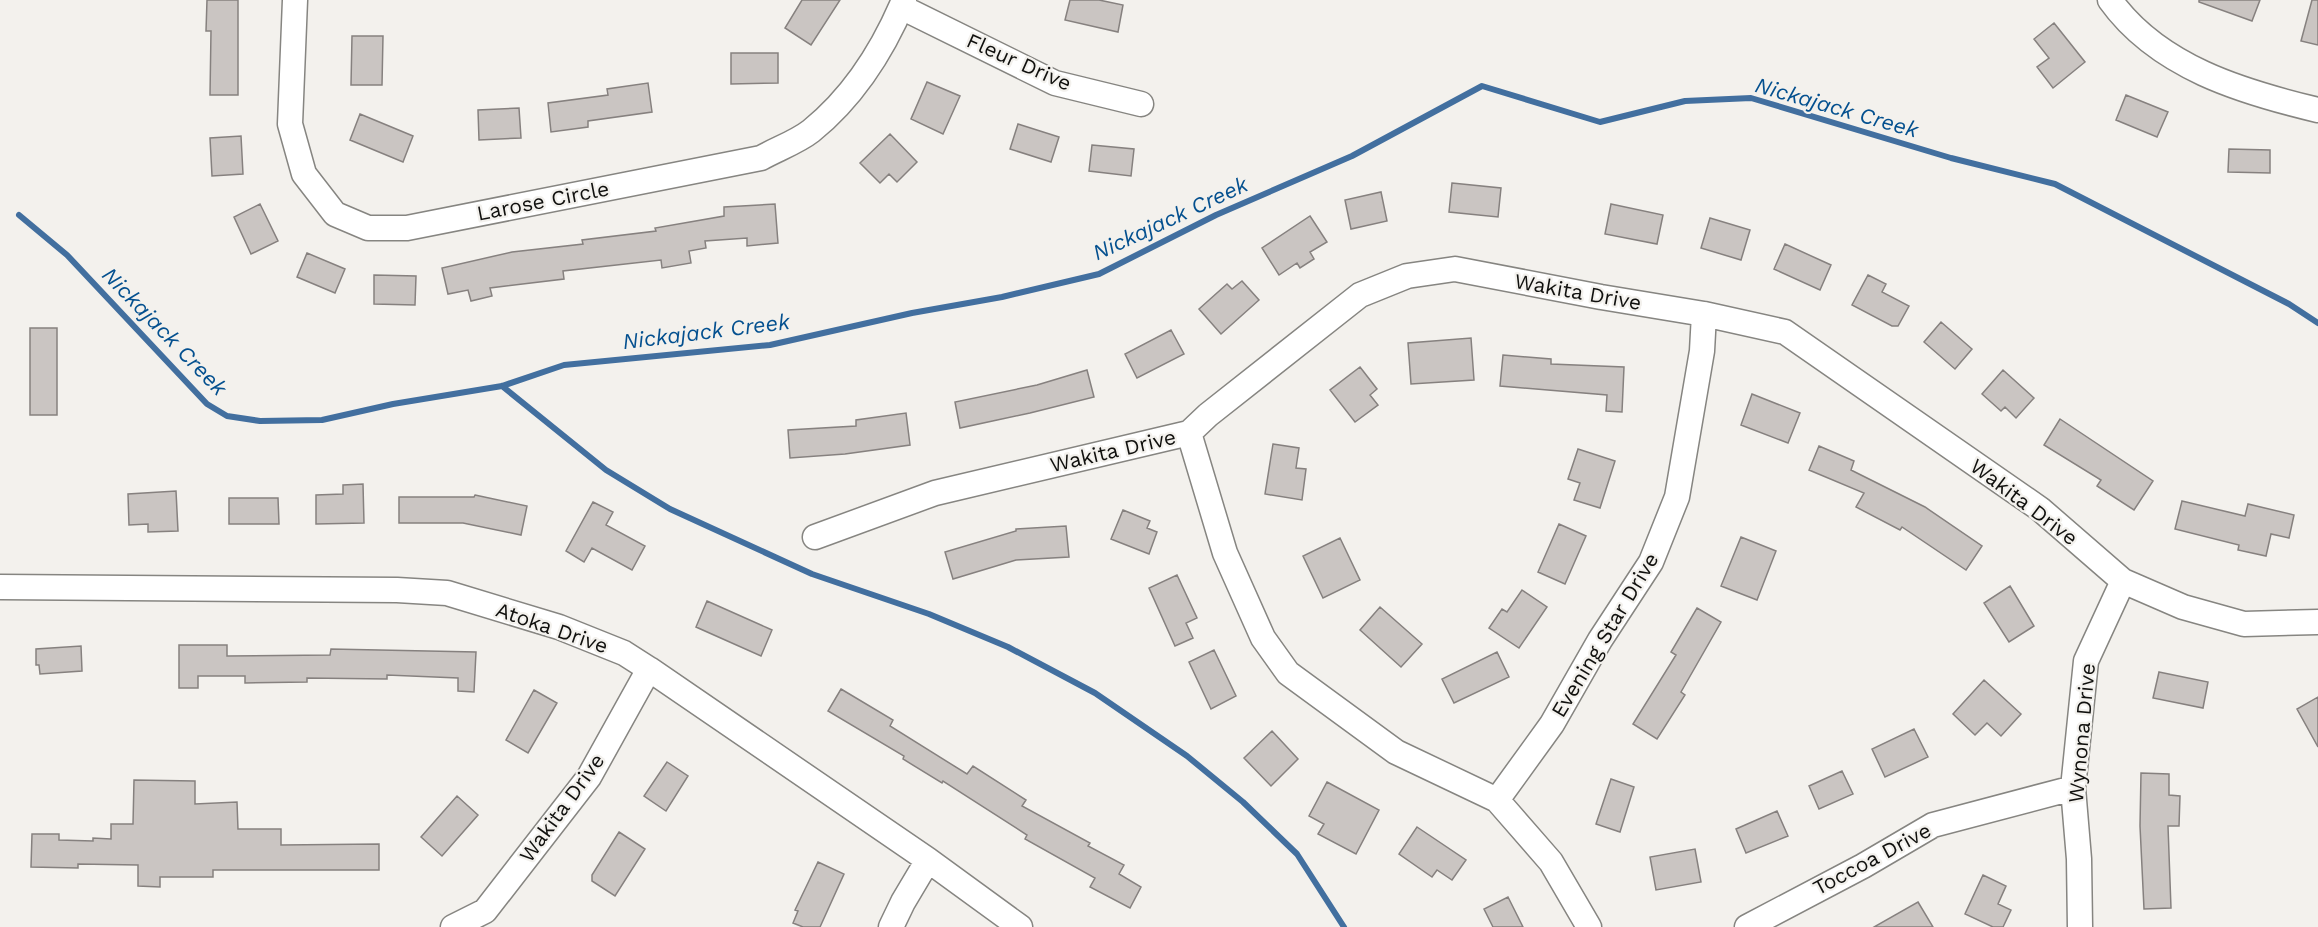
<svg xmlns="http://www.w3.org/2000/svg" width="2318" height="927" font-family="'Work Sans',sans-serif">
	<style>
		.lines { fill: none; stroke-linecap: round; stroke-linejoin: round }
		.stream { stroke: #426f9f; stroke-width: 6 }
		.building { fill: #cac5c2; stroke: #86817f; stroke-width: 1.5 }
		.minor-casing { stroke: #868581; stroke-width: 27 }
		.minor { stroke: #fff; stroke-width: 24 }
		.labels { text-anchor: middle; stroke-width: 4.5; stroke-linejoin: round; paint-order: stroke }
		.street-label { font-size: 21px; fill: #10100e; stroke: #f3f1ed }
		.water-label { font-size: 22px; font-style: italic; fill: #04508f; stroke: #f3f1ed }
	</style>
	<rect width="100%" height="100%" fill="#f3f1ed"/>
	<g class="lines">
		<path class="stream" d="M19,215L67,255L207,404L227,416L260,421L322,420L393,404L502,386L564,365L770,345L912,313L1002,297L1099,274L1216,215L1352,156L1482,86L1600,122L1685,101L1751,98L1951,158L2055,184L2289,304L2318,323
			M502,386L606,470L670,509L812,574L929,614L1008,647L1095,693L1187,756L1243,802L1297,854L1344,927"/>
	</g>
	<path class="building" d="M207,0H238V95H210L211,31H206Z
		M802,0H840L811,45L785,28Z
		M1070,0H1099L1123,5L1118,32L1065,20Z
		M2199,0H2260L2252,21L2199,2Z
		M2312,0H2318V45L2301,41Z
		M2054,23L2085,62L2053,88L2037,67L2049,58L2034,39Z
		M352,36H383L382,85H351Z
		M731,53H778V83L731,84Z
		M927,82L960,96L943,134L911,119Z
		M648,83L652,112L588,121V127L551,132L548,103L608,95L607,89Z
		M2126,95L2168,112L2157,137L2116,120Z
		M519,108L521,138L479,140L478,110Z
		M360,114L413,136L403,162L350,140Z
		M1018,124L1059,137L1051,162L1010,149Z
		M890,134L917,162L897,182L889,174L880,183L860,163Z
		M241,136L243,174L212,176L210,138Z
		M1092,145L1134,149L1131,176L1089,171Z
		M2229,149L2270,150V173L2228,172Z
		M1452,183L1501,188L1498,217L1449,212Z
		M1381,192L1387,221L1351,229L1345,200Z
		M260,204L278,241L251,254L234,217Z
		M775,204L778,243L747,246V238L705,241L706,248L689,251L691,263L662,268L661,260L563,271L564,279L490,288L492,296L471,301L468,290L448,294L442,268L512,252L583,244L582,240L656,231L655,228L724,216V207Z
		M1611,204L1663,215L1657,244L1605,234Z
		M1310,216L1327,242L1310,252L1314,259L1300,268L1297,263L1279,275L1262,248Z
		M1710,218L1750,230L1741,260L1701,248Z
		M1785,244L1831,265L1820,290L1774,269Z
		M307,253L345,269L335,293L297,277Z
		M374,275L416,276L415,305L374,304Z
		M1868,275L1886,284L1882,292L1909,306L1898,326H1892L1852,305Z
		M1242,281L1259,300L1221,334L1199,309L1227,284L1232,289Z
		M1941,322L1972,349L1955,369L1924,342Z
		M30,328H57V415H30Z
		M1171,330L1184,354L1137,378L1125,354Z
		M1471,338L1474,380L1411,384L1408,343Z
		M1503,355L1551,359V364L1624,367L1622,412L1606,411L1607,395L1500,386Z
		M1360,367L1377,389L1370,395L1378,405L1355,422L1330,390Z
		M1087,370L1094,397L1030,413L960,428L955,402L1037,385Z
		M2003,370L2034,398L2016,418L2005,407L2001,411L1982,394Z
		M1752,394L1800,413L1788,443L1741,425Z
		M906,413L910,445L845,454L790,458L788,430L856,426V420Z
		M2060,419L2153,481L2134,510L2097,486L2101,480L2044,445Z
		M1273,444L1299,448L1296,468L1306,469L1302,500L1265,494Z
		M1819,446L1854,461L1851,470L1925,507L1982,546L1966,570L1902,527L1900,530L1856,507L1864,493L1809,470Z
		M1578,449L1615,461L1600,508L1574,500L1580,483L1568,479Z
		M363,484L364,523L316,524V495L343,494V485Z
		M176,491L178,531L148,532V524L129,525L128,494Z
		M475,495L527,506L521,535L463,523H399V497H474Z
		M229,498H278L279,524H229Z
		M2182,501L2245,516L2248,504L2294,515L2289,538L2271,534L2266,556L2238,550L2239,545L2175,529Z
		M593,502L613,512L606,525L645,546L632,570L592,548L584,562L566,551Z
		M1123,510L1150,521L1147,528L1157,532L1149,554L1111,539Z
		M1559,524L1586,536L1565,584L1538,572Z
		M1066,526L1069,557L1016,560L953,579L945,552L1016,531V529Z
		M1741,537L1776,551L1757,600L1721,586Z
		M1340,538L1360,580L1323,598L1303,556Z
		M1177,575L1197,618L1186,623L1193,638L1175,646L1149,588Z
		M2010,586L2034,626L2009,642L1984,603Z
		M1522,590L1547,607L1519,648L1489,628L1502,609L1507,612Z
		M707,601L772,630L761,656L696,627Z
		M1380,607L1422,644L1401,667L1360,630Z
		M1697,608L1721,622L1681,692L1685,695L1657,739L1633,724L1676,655L1671,652Z
		M179,645H227V656L330,655L331,649L476,652L474,692L458,691V678L387,675V679L307,678V682L245,683V676H198V688H179Z
		M81,646L82,671L40,674L39,665H36V649Z
		M1214,650L1236,696L1211,709L1189,662Z
		M1497,652L1509,677L1454,703L1442,679Z
		M2159,672L2208,682L2203,708L2153,698Z
		M1984,680L2021,714L2001,736L1987,723L1975,735L1953,714Z
		M841,689L893,720L890,726L967,774L973,766L1026,800L1022,806L1090,843L1088,846L1124,865L1119,874L1141,887L1130,908L1090,887L1095,878L1025,839L1027,835L943,781L942,783L903,759L904,756L828,711Z
		M534,690L557,703L528,753L506,740Z
		M2318,697V747L2297,709Z
		M1914,729L1928,757L1885,777L1872,749Z
		M1272,731L1298,759L1271,786L1244,758Z
		M667,762L688,776L666,811L644,796Z
		M1842,771L1853,794L1819,809L1809,786Z
		M2141,773L2169,774V795L2180,796L2179,826H2168L2171,908L2144,909L2140,826Z
		M1611,779L1634,787L1620,832L1596,824Z
		M134,780L195,781V804L237,802L238,829H281V845L379,844V870H213V877H160V887L138,886V865L78,864V868L31,867L32,834H59V840L93,841V838L111,839V824H133Z
		M1327,782L1379,810L1356,854L1318,834L1324,824L1309,816Z
		M457,796L478,815L442,856L421,837Z
		M1777,811L1788,836L1746,853L1736,829Z
		M1417,827L1466,860L1452,880L1437,870L1432,877L1399,854Z
		M619,832L645,849L615,896L592,881V875Z
		M1695,849L1701,882L1656,890L1650,857Z
		M818,862L844,874L820,927H803L793,923L798,911L795,910Z
		M1983,875L2006,886L1998,904L2011,910L2003,927H1993L1965,914Z
		M1508,897L1523,927H1493L1484,909Z
		M1918,902L1933,927H1874Z"/>
	<g class="lines">
		<g class="minor-casing">
			<path id="minor" d="M295,0L290,124L304,174L335,214L368,228H407L761,158C777,149 797,142 811,131C853,97 883,50 904,0
				M2110,0C2158,67 2242,92 2318,110
				M901,7L1055,83L1141,104
				M1189,433L1225,553L1263,638L1288,673L1396,752L1497,800L1551,862L1589,927
				M815,537L935,493L1189,433L1208,415L1360,295L1407,276L1455,269L1601,297L1704,314L1785,332L2040,509L2123,581L2183,607L2244,624L2318,622
				M0,587L397,590L447,593L559,627L624,653L649,669L928,860L1020,927
				M1497,800L1552,724L1600,640L1651,562L1677,497L1702,351L1704,314
				M453,927L485,911L589,777L649,669
				M891,927L903,902L928,860
				M1747,927L1863,866L1933,825L2073,788
				M2080,927L2079,859L2073,788L2086,661L2123,581"/>
		</g>
		<use href="#minor" class="minor"/>
	</g>
	<g class="labels">
		<g class="street-label">
			<text transform="translate(1019 62) rotate(24)" y="7">Fleur Drive</text>
			<text transform="translate(543 201) rotate(-11)" y="7">Larose Circle</text>
			<text transform="translate(1578 292) rotate(10)" y="7">Wakita Drive</text>
			<text transform="translate(1113 451) rotate(-13)" y="7">Wakita Drive</text>
			<text transform="translate(2024 502) rotate(37)" y="7">Wakita Drive</text>
			<text transform="translate(552 628) rotate(19)" y="7">Atoka Drive</text>
			<text transform="translate(1605 635) rotate(-59)" y="7">Evening Star Drive</text>
			<text transform="translate(2082 733) rotate(-85)" y="7">Wynona Drive</text>
			<text transform="translate(562 808) rotate(-54)" y="7">Wakita Drive</text>
			<text transform="translate(1872 859) rotate(-28)" y="7">Toccoa Drive</text>
		</g>
		<g class="water-label">
			<text transform="translate(1837 107) rotate(16)" y="8">Nickajack Creek</text>
			<text transform="translate(1170 218) rotate(-25)" y="8">Nickajack Creek</text>
			<text transform="translate(165 331) rotate(46)" y="8">Nickajack Creek</text>
			<text transform="translate(706 331) rotate(-7)" y="8">Nickajack Creek</text>
		</g>
	</g>
</svg>
